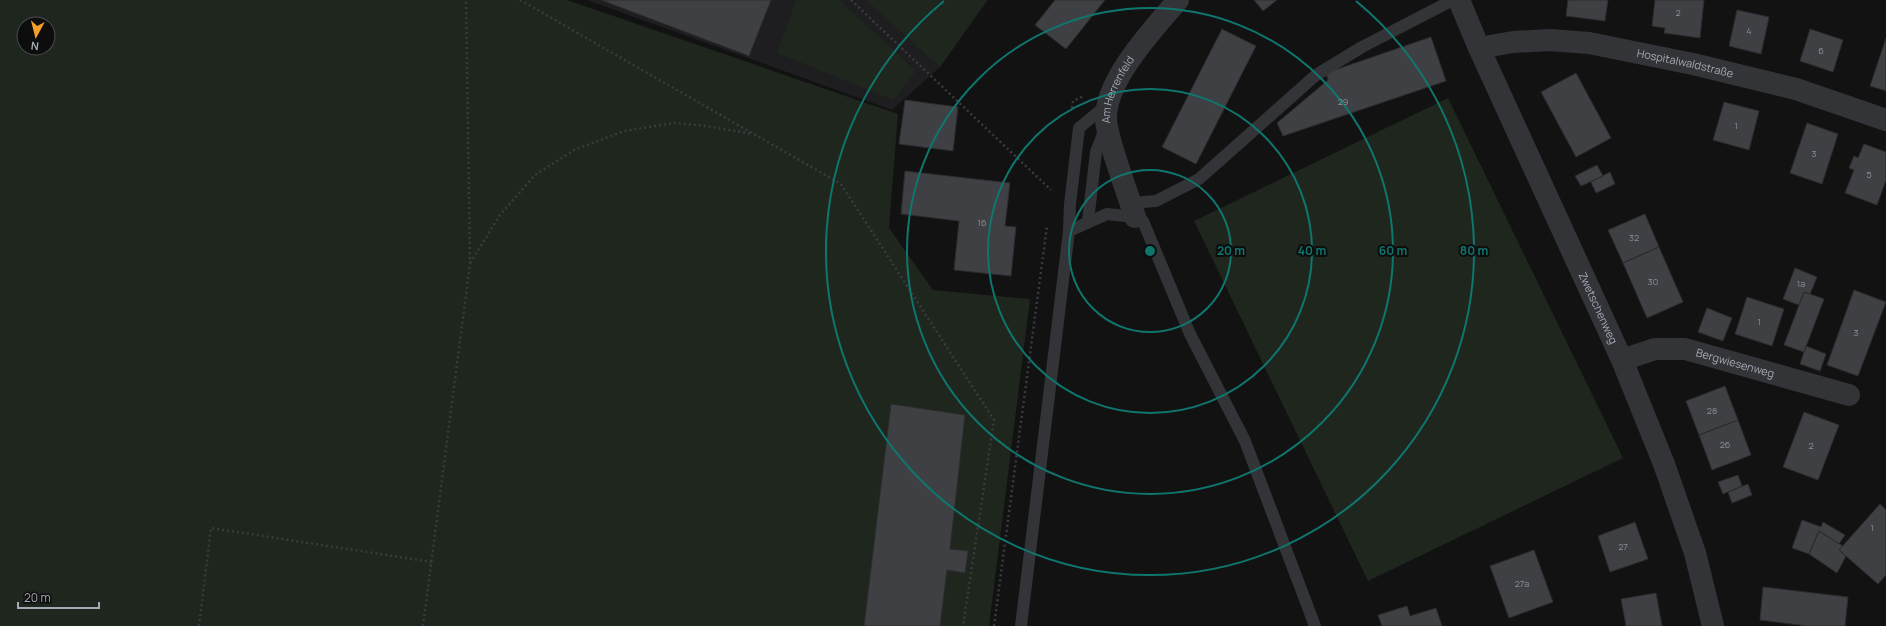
<svg xmlns="http://www.w3.org/2000/svg" width="1886" height="626" font-family="Manrope,sans-serif">
	<style>
		.built { fill: #1e1e20 }
		.green { fill: #1e261e; fill-rule: evenodd }
		.building { fill: #3e4043; stroke: #2c2c2f }
		.lines { fill: none; stroke-linecap: round; stroke-linejoin: round }
		.path { stroke: #393b3f; stroke-width: 2.5; stroke-dasharray: 2 3; stroke-linecap: butt }
		.service { stroke: #333438; stroke-width: 12 }
		.minor { stroke: #333438; stroke-width: 22 }
		.ring { fill: none; stroke: #0f766e; stroke-width: 2 }
		.labels { text-anchor: middle; stroke-width: 4; stroke-linejoin: round; paint-order: stroke }
		.number-label { font-size: 9px; fill: #8a9098 }
		.street-label { font-size: 11px; fill: #a3aab4; stroke: #0d0d0e }
		.centre { fill: #0f766e; stroke: #0d0d0e; stroke-width: 2 }
		.ring-label { font-size: 12px; text-anchor: middle; font-weight: bold; fill: #0f766e; stroke: #0d0d0e; stroke-width: 4; stroke-linejoin: round; paint-order: stroke }
	</style>
	<rect width="100%" height="100%" fill="#121213"/>
	<path class="built" d="M587,0H988L940,67L892,110Z"/>
	<path class="green" d="M0,0H567L898,114L889,228L933,290L1030,299L989,626H0ZM24,24H48V48H24Z
		M796,0H839L916,71L893,100L777,53Z
		M866,0H987L940,67Z
		M1448,98L1623,458L1368,581L1194,221Z"/>
	<path class="building" d="M601,0H771L749,56Z
		M1055,0H1105L1066,49L1035,25Z
		M1254,0H1277L1263,11Z
		M1568,0H1608L1605,21L1566,16Z
		M1655,0H1704L1700,38L1664,33L1665,28L1652,26Z
		M1737,10L1769,17L1761,54L1729,46Z
		M1222,29L1256,46L1196,164L1162,147Z
		M1810,29L1843,40L1833,72L1800,61Z
		M1431,37L1446,81L1283,136L1277,123L1328,80L1326,73Z
		M1886,38V91L1870,86Z
		M1576,73L1611,138L1576,157L1541,92Z
		M905,100L958,107L953,151L899,144Z
		M1724,102L1759,111L1749,150L1713,140Z
		M1807,123L1838,134L1822,184L1790,173Z
		M1864,144L1886,152V180L1877,205L1845,193L1854,170L1849,168L1854,156L1858,158Z
		M1597,165L1603,176L1581,186L1575,176Z
		M905,171L1010,183L1005,226L1016,227L1011,276L954,270L959,221L901,214Z
		M1610,172L1615,184L1596,193L1591,182Z
		M1645,214L1659,247L1623,263L1608,230Z
		M1659,247L1683,302L1647,318L1623,263Z
		M1795,268L1817,277L1810,294L1804,292L1799,305L1783,299Z
		M1854,290L1886,302L1858,376L1827,365Z
		M1804,292L1824,299L1804,352L1784,345Z
		M1747,297L1784,309L1772,346L1735,334Z
		M1707,308L1732,318L1723,341L1698,332Z
		M1806,346L1826,354L1820,371L1800,364Z
		M1725,386L1738,420L1699,435L1686,401Z
		M891,404L965,415L950,549L968,551L965,573L947,570L940,626H864Z
		M1804,412L1839,425L1818,480L1783,467Z
		M1738,420L1751,455L1712,470L1699,435Z
		M1738,475L1742,486L1723,494L1718,482Z
		M1748,484L1752,495L1732,503L1728,492Z
		M1880,504L1886,510V575L1878,584L1839,550Z
		M1802,520L1821,527L1823,522L1845,535L1839,544L1819,531L1809,554L1792,548Z
		M1635,522L1648,559L1610,572L1598,536Z
		M1819,531L1843,546L1839,550L1846,556L1837,573L1809,554Z
		M1534,550L1553,602L1509,618L1490,566Z
		M1763,587L1848,597L1845,626H1807L1760,620Z
		M1656,593L1662,626H1626L1621,599Z
		M1407,606L1410,616L1436,608L1442,626H1382L1378,615Z"/>
	<g class="lines">
		<path class="path" d="M520,0L841,184L994,420L963,626
			M851,0L1051,190
			M1072,108L1073,101L1084,96
			M470,263L500,215L535,175L574,150L624,131L674,123L706,126L752,134
			M199,626L211,528L432,562
			M423,626L470,264L466,0
			M994,626L1047,226"/>
		<path class="service" d="M1131,203L1156,201L1199,179L1316,75L1362,47L1453,0
			M1088,221L1096,152L1105,129
			M1069,231L1107,214L1135,217L1143,221L1190,334L1245,441L1315,626
			M1021,626L1069,231L1070,204L1079,128L1108,104"/>
		<g class="minor">
			<path id="s1" d="M1459,0L1479,48L1622,360L1664,464L1695,553L1713,626"/>
			<path id="s2" d="M1479,48L1513,42L1550,40L1589,43L1693,64L1796,89L1886,120"/>
			<path id="s3" d="M1135,217C1126,187 1113,157 1107,127C1098,86 1154,29 1178,0"/>
			<path id="s4" d="M1622,360L1655,349H1685L1849,395"/>
		</g>
	</g>
	<g class="ring">
		<circle cx="1150" cy="251" r="81"/>
		<circle cx="1150" cy="251" r="162"/>
		<circle cx="1150" cy="251" r="243"/>
		<path d="M1356 1A324 324 0 1 1 944 1"/>
	</g>
	<g class="labels">
		<g class="number-label">
			<text x="1678" y="16">2</text>
			<text x="1749" y="34">4</text>
			<text x="1821" y="54">6</text>
			<text x="1343" y="105">29</text>
			<text x="1736" y="129">1</text>
			<text x="1814" y="157">3</text>
			<text x="1869" y="178">5</text>
			<text x="982" y="226">16</text>
			<text x="1634" y="241">32</text>
			<text x="1653" y="285">30</text>
			<text x="1801" y="287">1a</text>
			<text x="1759" y="325">1</text>
			<text x="1856" y="336">3</text>
			<text x="1712" y="414">28</text>
			<text x="1725" y="448">26</text>
			<text x="1811" y="449">2</text>
			<text x="1872" y="531">1</text>
			<text x="1623" y="550">27</text>
			<text x="1522" y="587">27a</text>
		</g>
		<g class="street-label">
			<text dy="4" stroke="none"><textPath href="#s2" startOffset="209">Hospitalwaldstraße</textPath></text>
			<text dy="4" stroke="none"><textPath href="#s3" startOffset="134">Am Herrenfeld</textPath></text>
			<text dy="4" stroke="none"><textPath href="#s1" startOffset="338">Zwetschenweg</textPath></text>
			<text dy="4" stroke="none"><textPath href="#s4" startOffset="117">Bergwiesenweg</textPath></text>
		</g>
	</g>
	<circle cx="1150" cy="251" r="6" class="centre"/>
	<g class="ring-label">
		<text x="1231" y="255">20 m</text>
		<text x="1312" y="255">40 m</text>
		<text x="1393" y="255">60 m</text>
		<text x="1474" y="255">80 m</text>
	</g>
	<g transform="translate(36 36) rotate(187)"><circle r="19" fill="#0d0d0e" stroke="#494c50"/>
	<path d="M0-3L7 15L0 10L-7 15Z" fill="#f39e2a"/>
	<text y="-6" font-size="11" font-weight="bold" text-anchor="middle" fill="#a3aab4">N</text>
	</g>
	<path d="M18 602v6h81v-6" fill="none" stroke="#a3aab4" stroke-width="2"/>
	<text x="24" y="602" font-size="12" fill="#a3aab4" stroke="#0d0d0e" stroke-width="3" paint-order="stroke">20 m</text>
</svg>
